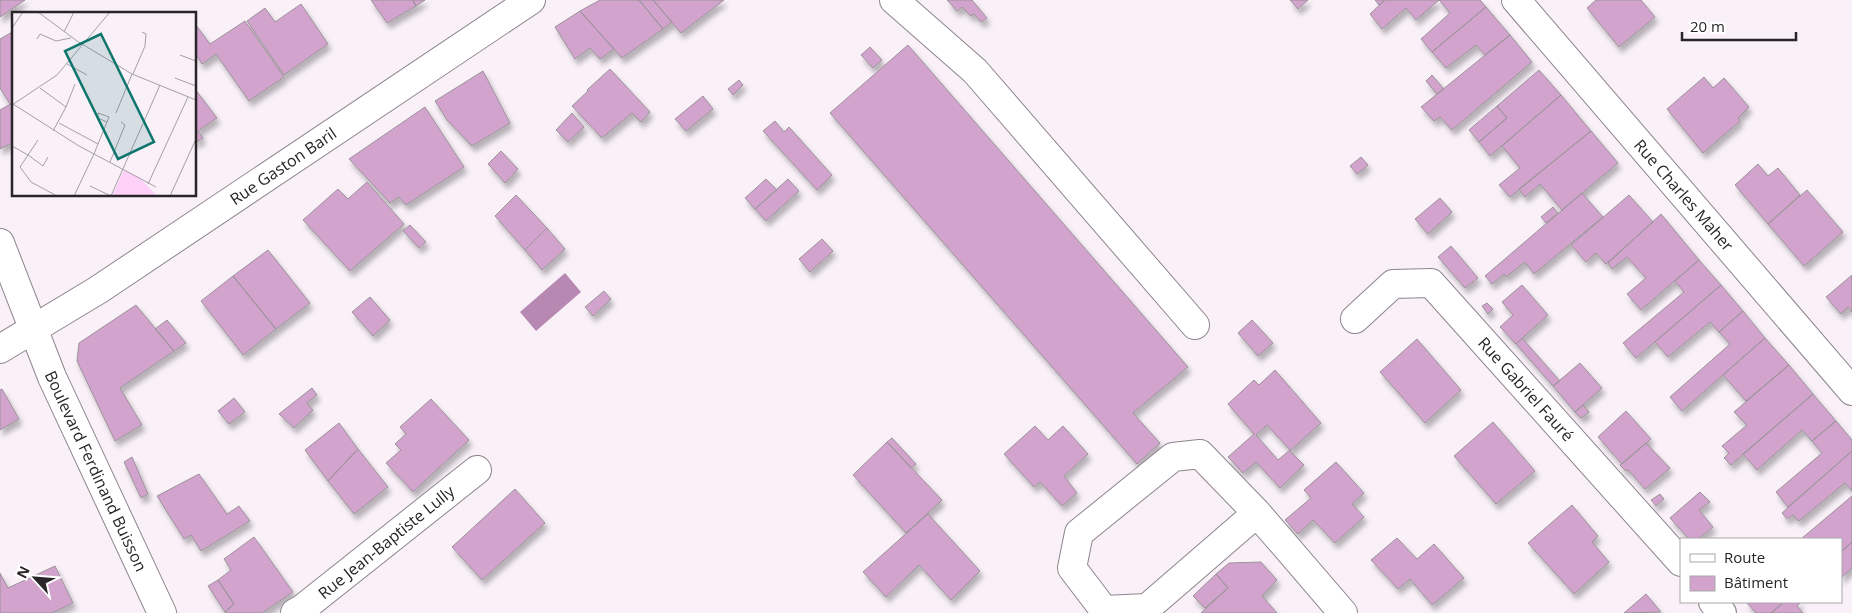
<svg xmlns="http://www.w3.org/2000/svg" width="1852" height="613" font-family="'Open Sans',sans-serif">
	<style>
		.water { fill: #b789b2 }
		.building { fill: #d2a3cc; stroke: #9b939a; fill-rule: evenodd; filter: url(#shadow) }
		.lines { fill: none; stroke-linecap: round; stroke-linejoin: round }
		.minor-casing { stroke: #8d858c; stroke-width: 30 }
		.tertiary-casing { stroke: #8d858c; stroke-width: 30 }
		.minor { stroke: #fff; stroke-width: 28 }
		.tertiary { stroke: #fff; stroke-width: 28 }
		.labels { text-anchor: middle; stroke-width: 5; stroke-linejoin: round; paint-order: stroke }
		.street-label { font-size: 16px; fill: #292528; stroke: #fff }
		.inset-road { fill: none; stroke: #a69fa5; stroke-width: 1 }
		.view { fill: #0f766e; fill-opacity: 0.15; stroke: #0f766e; stroke-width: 2.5 }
		.inset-edge { fill: none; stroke: #292528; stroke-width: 2.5 }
	</style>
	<defs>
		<filter id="shadow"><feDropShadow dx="3" dy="5.5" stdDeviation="2.5" flood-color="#0004"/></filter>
	</defs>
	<rect width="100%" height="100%" fill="#f9f0f8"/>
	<path class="water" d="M565,273L581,292L536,331L520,312Z"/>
	<path class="building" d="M0,0H25L0,17Z
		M371,0H413L416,6L387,23Z
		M413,0H425L416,6Z
		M600,0H639L663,29L622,58L580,11Z
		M639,0H653L672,22L663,29Z
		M653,0H724L681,33Z
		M947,0H972L987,18L981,22L974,14L971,16L962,7L957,11Z
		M1290,0H1308L1298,9Z
		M1375,0H1385L1379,5Z
		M1385,0H1439L1416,20L1406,8L1382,29L1370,14Z
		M1439,0H1480L1486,7L1432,52L1421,39L1450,13Z
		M1596,0H1641L1655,17L1619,47L1587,8Z
		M301,4L328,44L284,75L247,21L265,8L275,22Z
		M1486,7L1510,35L1485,55L1476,45L1446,68L1432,52Z
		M580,11L614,49L600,59L590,48L575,59L555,27Z
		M245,21L284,77L249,101L216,54L202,64L195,53L196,25L210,44Z
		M14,31V102L10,104L0,88V39Z
		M1510,35L1532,62L1452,130L1440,117L1434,121L1421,107Z
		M908,45L1188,367L1133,413L1160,443L1137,464L830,113Z
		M870,47L882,60L873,68L861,55Z
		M610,69L650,112L641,122L632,113L602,138L572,106L588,91L587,90Z
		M1539,70L1561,95L1490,156L1479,142L1507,118L1497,106Z
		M483,71L510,123L472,146L447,120L435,101Z
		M1432,75L1444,89L1437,94L1426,81Z
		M1704,77L1713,88L1724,78L1749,107L1738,118L1740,121L1703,153L1667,109Z
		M739,80L743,85L733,95L728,89Z
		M195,89L217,118L198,131L203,138L195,143Z
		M1561,95L1591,131L1510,197L1499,185L1520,168L1502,146Z
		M703,96L713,109L686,131L675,119Z
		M14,102V142L0,149V110Z
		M1497,106L1507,118L1479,142L1469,130Z
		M425,107L464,167L406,205L399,197L390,203L349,159Z
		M572,113L584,127L568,142L556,130Z
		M775,121L784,132L789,127L832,175L817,190L763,131Z
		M1591,131L1618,163L1562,210L1540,184L1525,197L1519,189Z
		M501,151L518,169L505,183L488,164Z
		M1361,157L1368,165L1357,174L1350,166Z
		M1758,164L1768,176L1778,168L1800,195L1768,224L1735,185Z
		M766,179L777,190L755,209L745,198Z
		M788,179L799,191L766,221L755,209Z
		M367,182L404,224L350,271L303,220L338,189L348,199Z
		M1807,190L1843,232L1804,266L1768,224Z
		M1582,193L1603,217L1534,274L1525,262L1506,277L1504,274L1492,284L1485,276Z
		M516,195L547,228L525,250L495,216Z
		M1629,195L1653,222L1606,264L1596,253L1586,262L1571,245Z
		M1440,198L1452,212L1428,234L1415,219Z
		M1553,207L1558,213L1546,223L1541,217Z
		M1661,214L1699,260L1641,310L1627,294L1646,278L1627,257L1612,269L1608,263Z
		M410,225L426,242L419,248L403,231Z
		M547,228L565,249L542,270L525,250Z
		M822,239L833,251L810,272L799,259Z
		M1451,246L1478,278L1465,288L1438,257Z
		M268,250L310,303L276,329L233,276Z
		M1699,260L1721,285L1636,358L1623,343L1684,292L1675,281Z
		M1852,275V312L1848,307L1841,314L1826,297Z
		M233,276L276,329L243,355L201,301Z
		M1522,285L1548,315L1516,344L1500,327L1513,315L1502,302Z
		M1721,285L1743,311L1719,332L1710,322L1668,357L1655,342Z
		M604,291L611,299L593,316L585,307Z
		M370,297L390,320L373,336L352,312Z
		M1487,303L1493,309L1488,314L1482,306Z
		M136,305L174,351L120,388L142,425L115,441L77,361L79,343Z
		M1743,311L1765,338L1682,411L1670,397L1730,344L1719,332Z
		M167,320L186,343L174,351L155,329Z
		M1252,320L1273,343L1258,356L1238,333Z
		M1522,338L1560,381L1553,386L1516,344Z
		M1765,338L1789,365L1746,401L1723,375Z
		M1417,339L1461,390L1425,423L1380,372Z
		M1580,363L1602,388L1575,412L1553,386Z
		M1789,365L1813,394L1731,465L1724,458L1729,453L1722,446L1747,425L1734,412Z
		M1275,370L1321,423L1290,451L1304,465L1280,488L1256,462L1243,473L1228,457L1254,434L1228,404L1254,380L1259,385ZM1267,425L1290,450L1278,460L1256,435Z
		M312,388L317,395L307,403L313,410L294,428L279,414Z
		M2,389L19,419L0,430V390Z
		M1813,394L1836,421L1812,441L1802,430L1757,470L1743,454Z
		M234,398L245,412L229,424L218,411Z
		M431,399L469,440L413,492L386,463L401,450L395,444L406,434L400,427Z
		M1583,405L1589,412L1581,418L1575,412Z
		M1626,411L1651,439L1622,464L1598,437Z
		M1836,421L1852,440V451L1788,507L1776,492L1822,453L1812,441Z
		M1493,422L1535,471L1496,504L1454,456Z
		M339,423L358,449L328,481L305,450Z
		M1035,426L1048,440L1063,426L1088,454L1064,476L1077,493L1062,506L1040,482L1034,487L1004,454Z
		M892,438L916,464L911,468L887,442Z
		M887,442L942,500L906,533L853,475Z
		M1646,443L1670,468L1645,489L1628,470L1626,471L1620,465Z
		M358,449L388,487L354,514L328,481Z
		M1852,451V491L1845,483L1799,521L1793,515L1787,519L1782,513Z
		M132,457L148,494L141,498L124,462Z
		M1336,462L1364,493L1352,504L1364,517L1335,543L1313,520L1298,534L1285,520L1311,498L1304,490Z
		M199,474L227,514L239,506L250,521L201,551L191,535L184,539L157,496Z
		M515,489L545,523L482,580L452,547Z
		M1700,492L1710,502L1699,510L1713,527L1698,539H1689L1670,518Z
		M1660,494L1664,499L1656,506L1651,500Z
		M1852,496V542L1841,552V539H1801Z
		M1572,505L1598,536L1592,542L1609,562L1574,594L1528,543Z
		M928,514L980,571L951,600L919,565L886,597L863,572Z
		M254,537L293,592L262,613H226L225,612L234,604L218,580L231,570L224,559Z
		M1397,538L1417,559L1434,544L1464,578L1432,605L1410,579L1398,589L1371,560Z
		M1852,542V568L1841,578V552Z
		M1261,562L1277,580L1262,596L1277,613H1201L1228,588L1216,574L1229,563Z
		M55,566L73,603L52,613H0V573L8,588Z
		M1216,574L1228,588L1205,608L1193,596Z
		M218,580L234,604L225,612L208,586Z
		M1646,594L1661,612L1624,613Z
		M1746,602H1784L1771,613H1756Z
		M1784,602H1801L1797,606L1803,613H1771Z"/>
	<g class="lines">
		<g class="minor-casing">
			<path id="minor" d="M894,0L975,71L1195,325
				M1516,0L1852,391
				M1355,319L1393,284L1431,283L1681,562
				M0,349L98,290L531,0
				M1257,513L1147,608L1104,610L1072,568L1079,533L1173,457L1200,454L1257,513L1343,613
				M1713,602L1722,613
				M295,613L302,609L477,470"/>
		</g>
		<g class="tertiary-casing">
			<path id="tertiary" d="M0,243L52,377L162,613"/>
		</g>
		<use href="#minor" class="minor"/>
		<use href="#tertiary" class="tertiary"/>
	</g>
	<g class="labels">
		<g class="street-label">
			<text transform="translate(283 166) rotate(-34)" y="6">Rue Gaston Baril</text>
			<text transform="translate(1684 195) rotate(49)" y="6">Rue Charles Maher</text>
			<text transform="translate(1526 389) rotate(48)" y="6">Rue Gabriel Fauré</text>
			<text transform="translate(96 471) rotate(65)" y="6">Boulevard Ferdinand Buisson</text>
			<text transform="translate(386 542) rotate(-39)" y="6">Rue Jean-Baptiste Lully</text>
		</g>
	</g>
	<g transform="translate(12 12)">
		<rect width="184" height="184" fill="#f9f0f8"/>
		<path d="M112,158L127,165L145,184H100Z" fill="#ffd1f9"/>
		<path class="inset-road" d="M26,0L65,29L120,62L184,88M0,16L11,0M52,20L62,0M25,27L28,22L44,29L59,26M168,43L184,49M55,52L75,63M121,62L133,34L134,22L130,20M163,66L184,74M28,76L54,95L41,119M1,92L67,134L144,175M0,93L45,63L98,0M54,95L63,72M104,101L120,62M47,111L86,132M0,134L16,143L26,128M98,150L113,113L109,110M8,155L19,170L45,184M8,155L16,143L31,154L36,145M136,172L176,85M78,174L99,184L148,73M62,184L82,142L86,132L95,110L97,105L86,101V106L95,110M158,184L184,127"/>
		<path class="view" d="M89,22L142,130L106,147L53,39Z"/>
		<rect width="184" height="184" class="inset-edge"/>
	</g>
	<rect x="1680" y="538" width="162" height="65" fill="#ffffff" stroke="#a9a8a9"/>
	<rect x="1690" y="554" width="25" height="8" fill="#ffffff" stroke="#a9a8a9"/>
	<text x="1724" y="563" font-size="15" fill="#292528">Route</text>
	<rect x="1690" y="576" width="25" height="15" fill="#d2a3cc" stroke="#a9a8a9"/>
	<text x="1724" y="588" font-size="15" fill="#292528">Bâtiment</text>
	<g transform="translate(35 578) rotate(296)" stroke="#ffffff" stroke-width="4" paint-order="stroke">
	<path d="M0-4L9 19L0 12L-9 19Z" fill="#292528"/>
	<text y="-8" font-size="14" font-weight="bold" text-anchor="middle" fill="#292528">N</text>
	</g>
	<path d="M1682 32v8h114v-8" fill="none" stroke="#292528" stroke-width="2.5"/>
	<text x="1690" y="32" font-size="15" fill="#292528" stroke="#ffffff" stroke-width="4" paint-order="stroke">20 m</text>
</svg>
